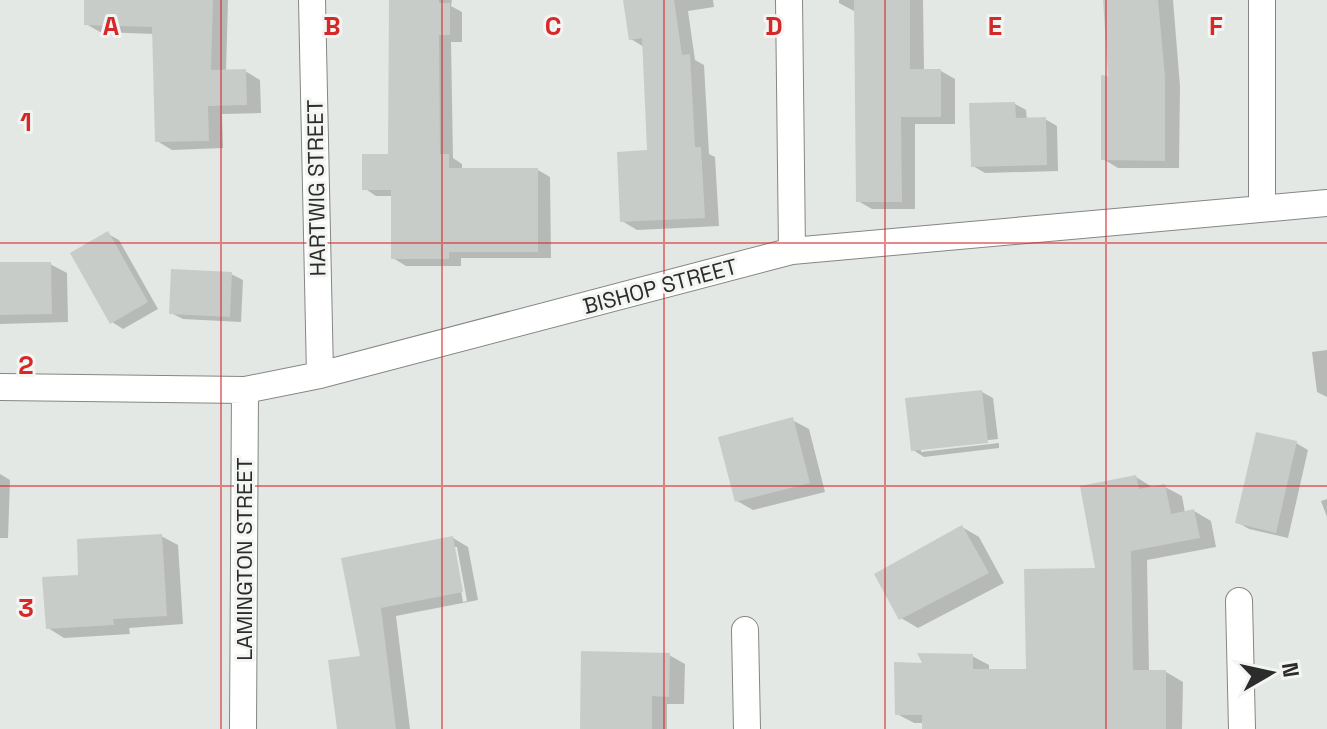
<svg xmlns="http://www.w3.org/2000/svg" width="1327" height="729" font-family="'Space Grotesk',sans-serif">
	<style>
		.shadow { fill: #0003; fill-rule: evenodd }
		.building { fill: #c8ccc8 }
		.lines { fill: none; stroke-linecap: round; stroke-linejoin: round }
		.minor-casing { stroke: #848784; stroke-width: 28 }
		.minor { stroke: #fff; stroke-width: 26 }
		.grid { fill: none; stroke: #d62828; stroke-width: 2; stroke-opacity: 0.55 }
		.labels { text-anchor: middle; stroke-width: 6; stroke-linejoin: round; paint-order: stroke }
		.street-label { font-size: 22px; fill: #2b2c2b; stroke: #f2f5f2 }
		.grid-label { font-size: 26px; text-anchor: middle; font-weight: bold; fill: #d62828; stroke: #f2f5f2; stroke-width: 6; stroke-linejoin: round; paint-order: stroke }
	</style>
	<rect width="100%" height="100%" fill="#e4e8e4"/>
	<path class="shadow" d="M86,0H228L226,72L245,71L260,80L261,113L222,114L223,148L172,150L157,141L155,34L100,32L86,24Z
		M391,0H452L451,6L462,12V42H451L453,158L462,164V170H538L550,177L551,258H461V266H406L393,258V196H376L364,188L390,156Z
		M625,0H713L714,7L688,11L695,60L704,65L709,154L715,157L719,226L637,230L622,221L649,152L644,47L631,39Z
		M839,0H923L924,71H941L955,79V124H915V209H872L858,201L856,12L839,3Z
		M1105,0H1173L1180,86L1179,168H1118L1103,159L1110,78Z
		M1015,104L1026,110L1027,120L1045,119L1057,126L1058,171L985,173L973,166Z
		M108,234L119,240L158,309L123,329L112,322Z
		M0,264H50L67,273L68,322L0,324Z
		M231,274L243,280L241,322L183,319L171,313Z
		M1327,350V397L1317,392L1312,352Z
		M982,392L993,398L998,439L921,448V452L999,443V448L924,457L913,450Z
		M792,420L809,429L825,492L753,510L737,501Z
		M1296,443L1308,450L1288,538L1249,529L1237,522Z
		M0,474L10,480L8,538H0Z
		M1136,477L1152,487H1165L1182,496L1185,513L1194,511L1211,521L1216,547L1147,560L1149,672H1166L1183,682L1182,729H924V723H914L897,714L926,665L972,656L989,665V671H1028L1097,570Z
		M1327,499V517L1321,501Z
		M962,527L979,537L1004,583L918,628L901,618Z
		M161,536L178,545L183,624L129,628L130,634L64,638L48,628L81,577Z
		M453,538L468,547L478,600L396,616L410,729H339L362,658L344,559ZM453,547H457L467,601L463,602Z
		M669,655L685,664L684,704H667V729H582Z"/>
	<path class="building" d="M84,0H213L211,70L246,69L247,105L208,106L209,141L155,142L152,27L84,25Z
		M389,0H439V3H450V35H439L440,154H449V168H538V252H449V259H391V190H362V154H388Z
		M623,0H674L682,55L690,54L695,147H701L705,218L620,222L617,152L647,150L642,38L629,40Z
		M854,0H910V69H941V117H901L902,202H856Z
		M1103,0H1158L1165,76V161L1101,160V75L1108,76Z
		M1015,102L1016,118L1046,117L1047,165L971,167L969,103Z
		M108,231L148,302L110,324L70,253Z
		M0,262H51L52,314L0,315Z
		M171,269L232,272L230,317L169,314Z
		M982,390L988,443L911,451L905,398Z
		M793,417L810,483L735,502L718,437Z
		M1256,432L1297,441L1276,533L1235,523Z
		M1136,475L1139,489L1165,484L1171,514L1194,509L1200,538L1131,551L1133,670H1166V729H922V715H895L894,662L922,663L917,653L973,654V669H1026L1024,569L1095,568L1080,486Z
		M962,525L989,573L899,620L874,574Z
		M162,534L167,616L113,619L114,625L46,629L42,577L78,575L77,539Z
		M453,536L463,592L381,608L396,729H337L328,660L360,656L341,558Z
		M581,651L670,653L669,697L652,696V729H580Z"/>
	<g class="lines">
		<g class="minor-casing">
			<path id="minor" d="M312,0L320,375
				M789,0L792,251
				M1262,0V207
				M0,387L245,390L320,375L792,251L1327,203
				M1239,601L1242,729
				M745,630L747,729
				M243,729L245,390"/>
		</g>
		<use href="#minor" class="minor"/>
	</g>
	<path class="grid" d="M221,0V729M442,0V729M664,0V729M885,0V729M1106,0V729M0,243H1327M0,486H1327"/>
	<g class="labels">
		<g class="street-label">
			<text transform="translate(316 188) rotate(-91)" y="8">HARTWIG STREET</text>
			<text transform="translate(660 286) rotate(-15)" y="8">BISHOP STREET</text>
			<text transform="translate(244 559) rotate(-90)" y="8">LAMINGTON STREET</text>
		</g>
	</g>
	<g class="grid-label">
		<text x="111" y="35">A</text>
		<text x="332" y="35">B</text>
		<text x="553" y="35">C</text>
		<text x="774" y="35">D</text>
		<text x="995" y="35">E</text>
		<text x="1216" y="35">F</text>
		<text x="26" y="131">1</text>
		<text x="26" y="374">2</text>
		<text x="26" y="617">3</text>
	</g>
	<g transform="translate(1271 673) rotate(81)" stroke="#f2f5f2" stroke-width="6" paint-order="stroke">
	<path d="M0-6L14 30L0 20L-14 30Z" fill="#2b2c2b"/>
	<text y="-12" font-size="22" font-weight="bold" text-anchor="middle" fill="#2b2c2b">N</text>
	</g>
</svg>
